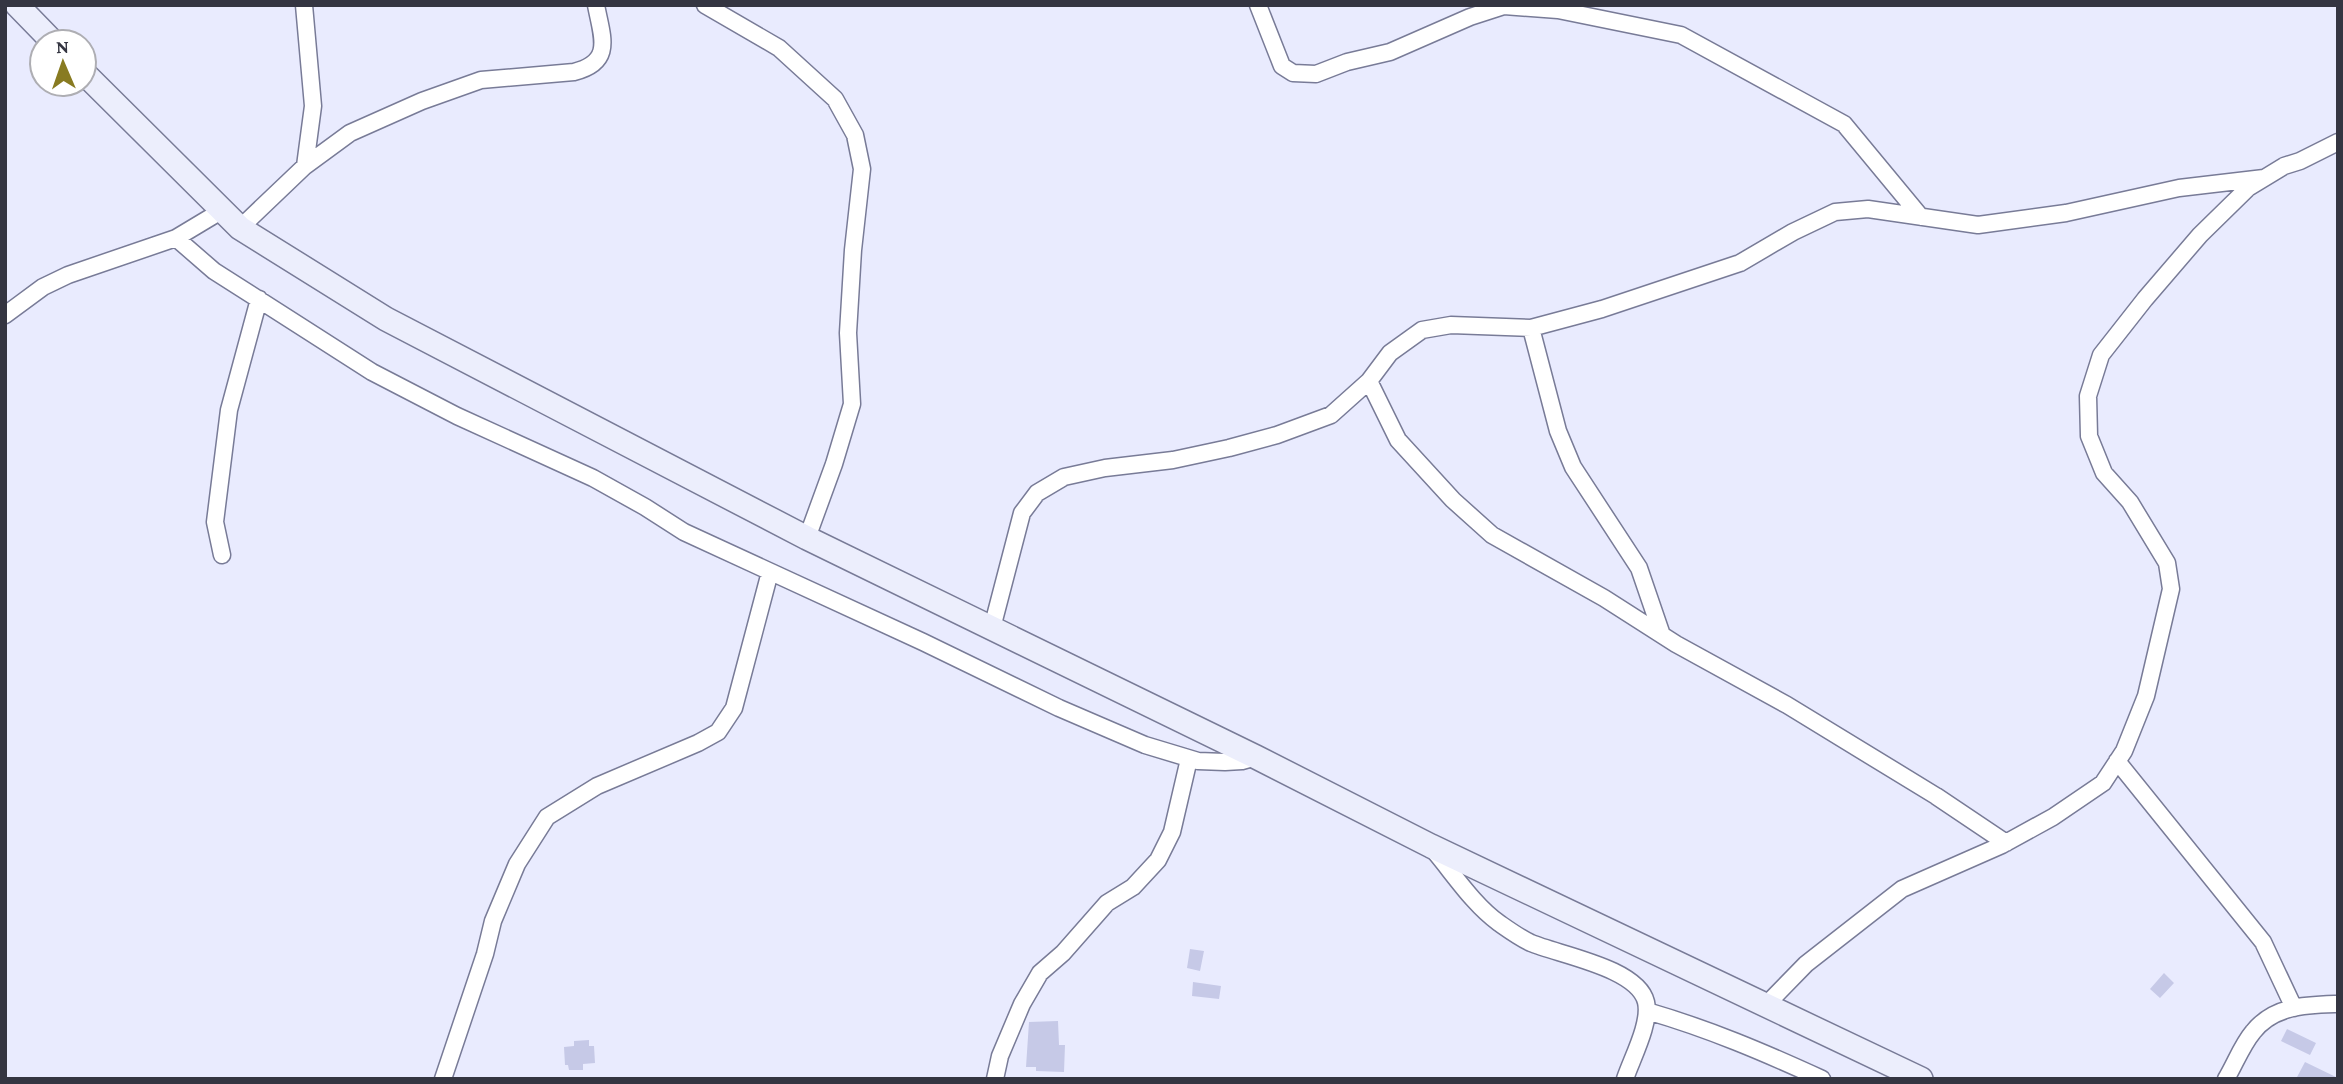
<svg xmlns="http://www.w3.org/2000/svg" width="2343" height="1084" font-family="'Crimson Pro',serif">
	<style>
		.building { fill: #c6c9e7 }
		.lines { fill: none; stroke-linecap: round; stroke-linejoin: round }
		.minor-casing { stroke: #787b97; stroke-width: 19 }
		.secondary-casing { stroke: #787b97; stroke-width: 26 }
		.minor { stroke: #fff; stroke-width: 16 }
		.secondary { stroke: #eceefc; stroke-width: 23 }
	</style>
	<rect width="100%" height="100%" fill="#e9ebfe"/>
	<path class="building" d="M1190,949L1204,951L1200,971L1187,968Z
		M2164,973L2174,983L2160,998L2150,989Z
		M1193,982L1221,986L1219,999L1192,996Z
		M1058,1021L1059,1045H1065L1064,1072L1036,1071V1067H1026L1029,1022Z
		M2287,1029L2316,1043L2310,1055L2281,1041Z
		M589,1040V1046H594L595,1063L583,1064V1070H569L568,1065H565L564,1047L574,1046V1041Z
		M2305,1062L2338,1078V1079H2296Z"/>
	<g class="lines">
		<g class="minor-casing">
			<path id="minor" d="M304,5L313,106L305,166
				M705,5L779,48L835,99L855,135L862,169L853,250L848,333L852,404L834,464L807,538
				M1258,5L1282,66L1293,73L1316,74L1347,62L1390,52L1470,17L1504,6L1558,10L1681,35L1844,124L1921,217
				M240,228L305,166L350,133L422,101L481,80L574,72C614,62 602,37 596,5
				M176,238L214,271L372,372L457,416L593,478L645,507L684,532L923,642L1059,708L1145,745L1198,761L1225,762L1242,761L1256,757
				M5,315L43,287L68,275L176,238L221,211
				M1531,328L1558,431L1573,467L1639,568L1662,635
				M1369,381L1398,440L1453,500L1492,535L1604,598L1676,644L1787,705L1936,796L2006,843
				M222,555L215,522L229,410L259,299
				M992,628L1022,513L1037,493L1064,477L1105,468L1173,460L1229,448L1277,435L1331,415L1369,381L1390,353L1422,330L1451,325L1531,328L1602,309L1740,263L1793,232L1835,212L1868,209L1978,225L2066,213L2179,188L2264,178
				M2117,761L2263,942L2294,1008
				M1435,852C1455,876 1474,905 1499,923C1509,930 1520,938 1531,943C1560,955 1638,968 1646,1002C1651,1023 1632,1058 1625,1079
				M1765,1006L1806,964L1902,889L2002,845L2053,817L2103,783L2124,751L2146,696L2171,589L2167,563L2130,502L2104,473L2089,436L2088,396L2101,355L2145,299L2200,235L2248,188L2284,166L2300,161L2338,142
				M1647,1011C1709,1029 1763,1052 1822,1079
				M443,1079L485,954L493,921L517,864L547,817L597,786L698,743L718,732L734,708L770,572
				M995,1079L1000,1056L1022,1004L1040,973L1063,953L1107,903L1133,887L1158,860L1172,832L1189,759
				M2226,1079C2235,1064 2242,1045 2253,1032C2274,1005 2307,1005 2338,1004"/>
		</g>
		<g class="secondary-casing">
			<path id="secondary" d="M17,5L53,42
				M84,73L240,228L386,319L807,538L1256,757L1431,846L1921,1079"/>
		</g>
		<use href="#minor" class="minor"/>
		<use href="#secondary" class="secondary"/>
	</g>
	<rect width="2343" height="1084" fill="none" stroke="#343541" stroke-width="14"/>
	<g transform="translate(63 63) rotate(358)"><circle r="33" fill="#ffffff" stroke="#aeaeb3" stroke-width="2"/>
	<path d="M0-5L12 26L0 18L-12 26Z" fill="#887b21"/>
	<text y="-10" font-size="19" font-weight="bold" text-anchor="middle" fill="#343541">N</text>
	</g>
</svg>
